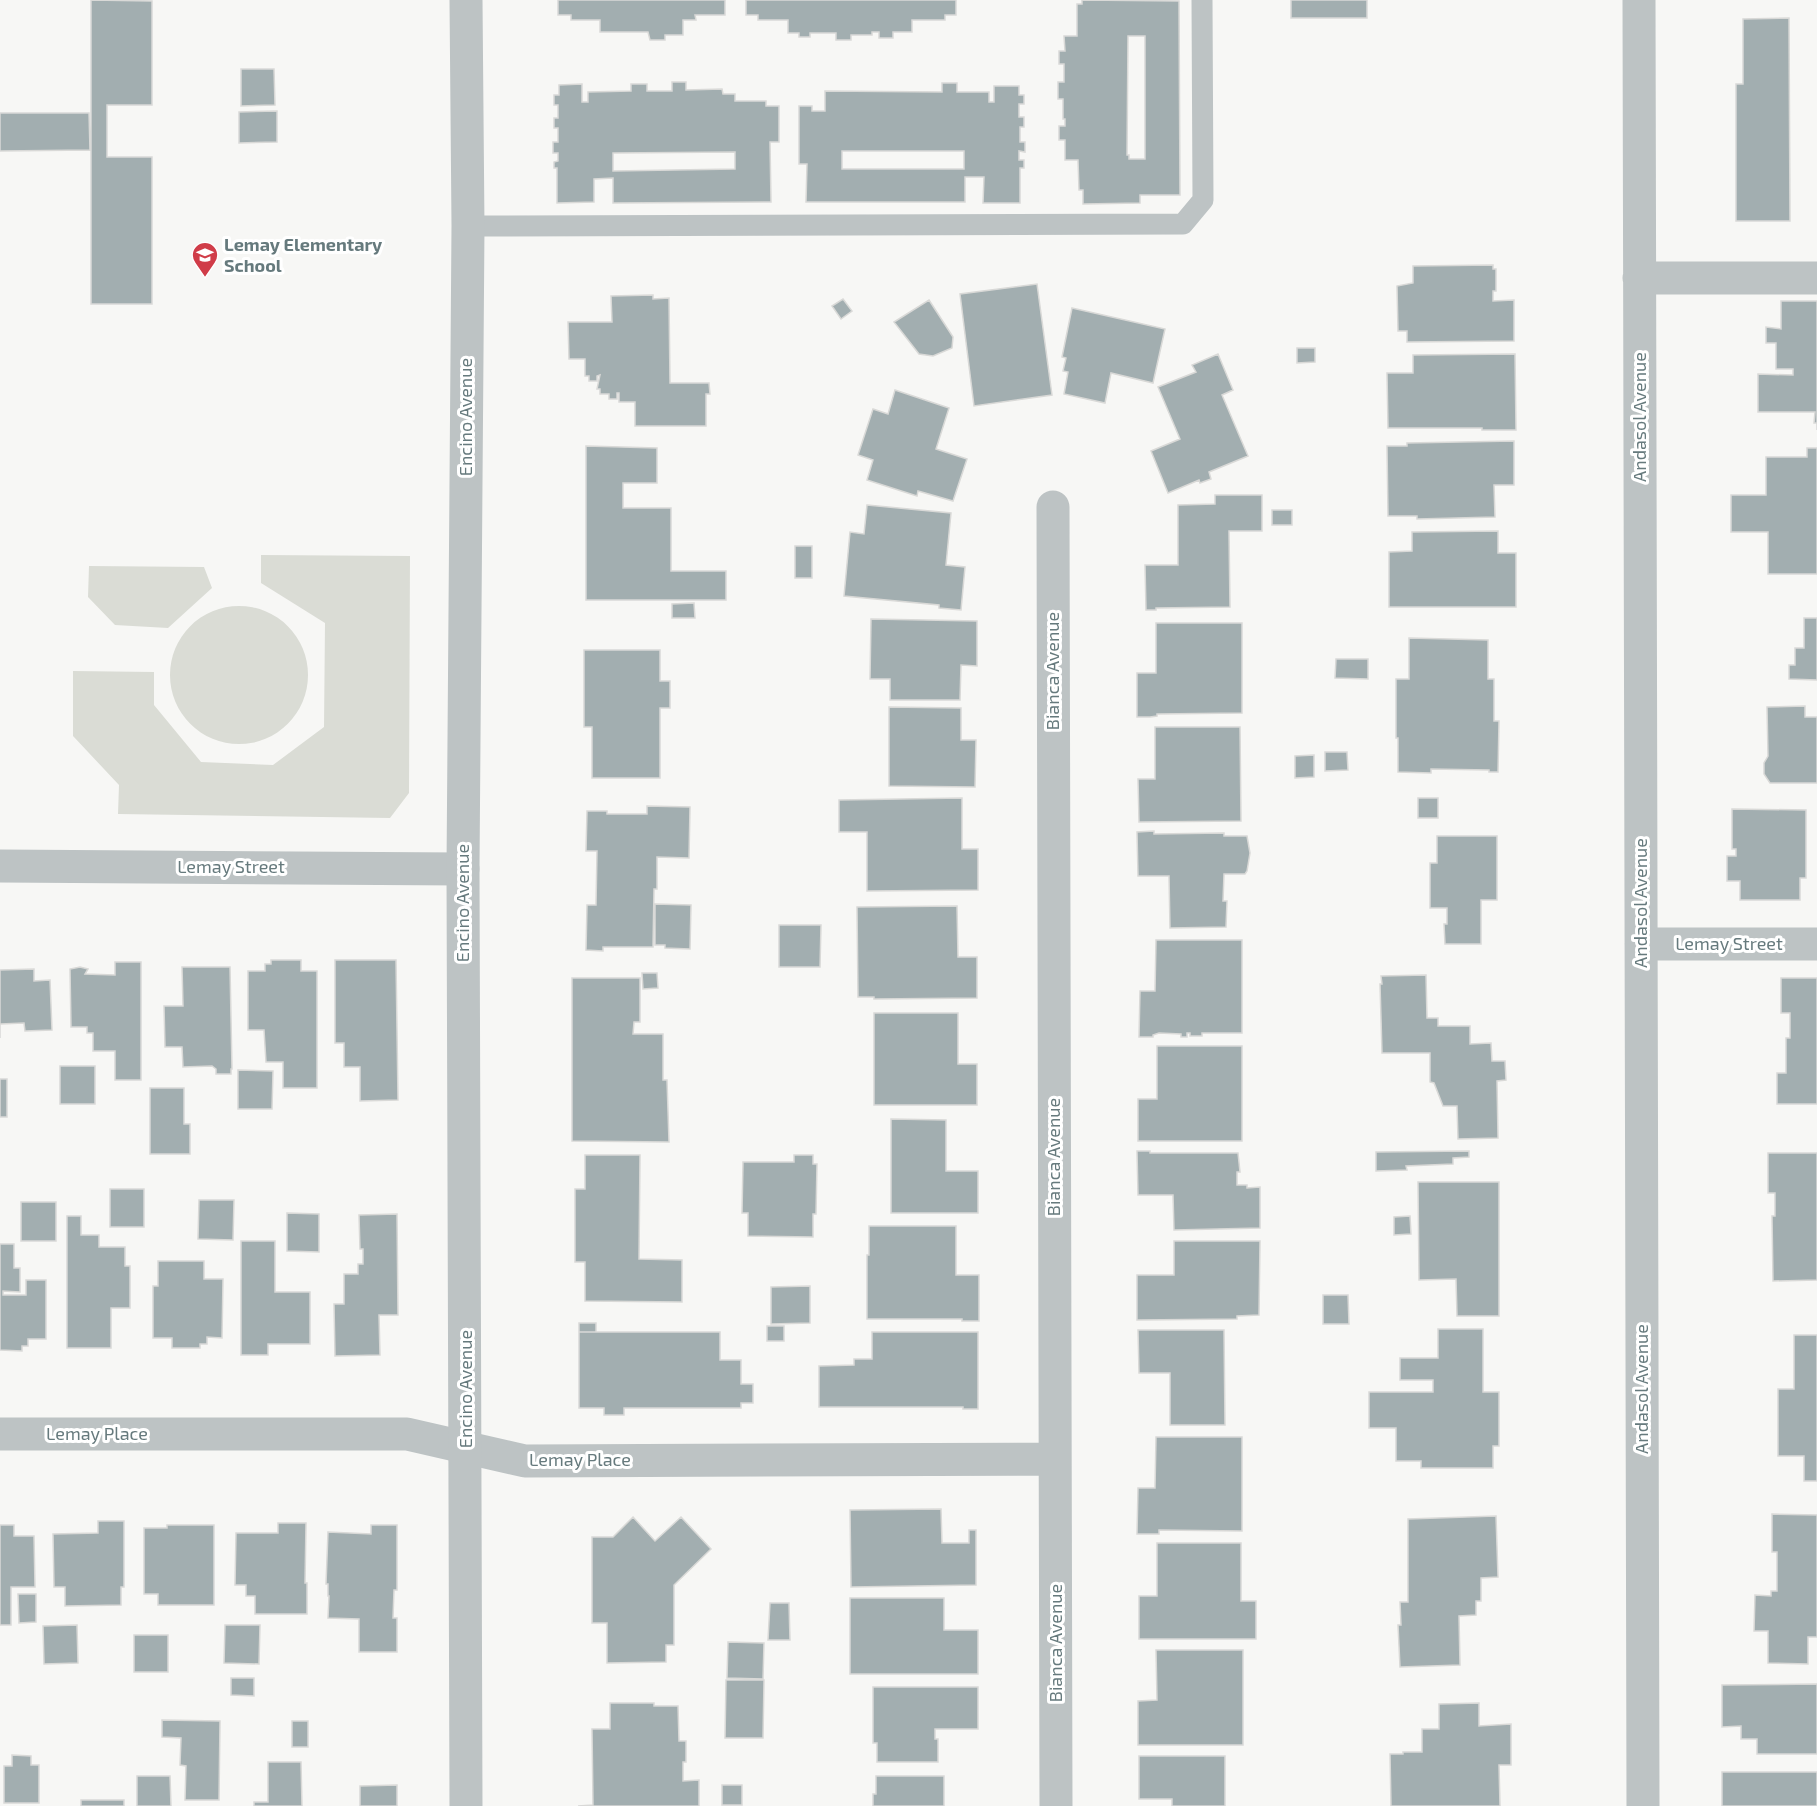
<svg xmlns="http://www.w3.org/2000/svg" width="1817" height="1806" font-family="'Exo 2',sans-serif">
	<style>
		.green { fill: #dadcd5 }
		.building { fill: #a2aeb0; stroke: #d9d9d7; stroke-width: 1.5; fill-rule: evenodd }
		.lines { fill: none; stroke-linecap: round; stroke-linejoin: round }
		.service { stroke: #bdc3c4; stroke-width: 21 }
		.minor { stroke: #bdc3c4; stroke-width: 33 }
		.tertiary { stroke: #bdc3c4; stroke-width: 33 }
		.labels { text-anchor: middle; stroke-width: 6; stroke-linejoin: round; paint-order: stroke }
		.poi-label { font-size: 18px; font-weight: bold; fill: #667a7d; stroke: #fff; text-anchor: start }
		.street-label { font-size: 18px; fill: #667a7d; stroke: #fff }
	</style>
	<rect width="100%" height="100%" fill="#f7f7f5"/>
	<path class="green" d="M261,555L410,556L409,793L390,818L118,814L119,785L73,736V671L154,672V705L201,762L273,765L324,727L325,623L261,583Z
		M89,566L204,567L212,588L168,628L115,625L88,597Z
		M170 675a69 69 0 1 1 138 0a69 69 0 1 1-138 0Z"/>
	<path class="building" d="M91,0L152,1V105H107V157H152V304H91Z
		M558,0H725V15H695L696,20H683V35H665V40H650L648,32H600V20H571V15H558Z
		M746,0H956V15H945V20H912V32H893V38H879V32H872V35H851V40H836V33H810V37H799V33H788V20H758V15H746Z
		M1082,0L1179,1L1180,195H1140V203L1083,204V190H1079L1078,160H1065V140H1059V126H1065V119H1063V99H1058V82H1064V64H1059V51H1065L1064,36H1077V4H1082ZM1128,36H1145V159H1129V155H1127Z
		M1291,0H1367V18H1291Z
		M1789,18L1790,221H1736V84H1743V19Z
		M241,69H274L275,105L241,106Z
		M672,82H686V90L722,89L723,94H735V101H766V106H779V142H770L771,202L613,203V178L594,179V202L557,203V168H554V162L558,161V153H553V142H558V128H554V118H558V105H554V95H559V85L582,84V102H588V92L631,91V84H647V91H672ZM735,152V169L613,171V153Z
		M942,83H957V92H989V102H994V86H1019V95H1024V104H1019V117H1024V127H1020V142H1025V152L1019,151V160H1024V168H1020V203H983L984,177H965V202H806L807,164H799V106H812V111H825V91L942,92ZM842,151H964V169H842Z
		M277,111V142L239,143V112Z
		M0,113H89L90,150L0,151Z
		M1493,265V269H1496V291H1493V301L1514,300V341L1407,342V331H1398L1397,286L1413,283V266Z
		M1037,284L1052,395L974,406L960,294Z
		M653,295V299L669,298L670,383H709L710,394H706V426H635V402H619V393H617V399H609V394H600V389H597L600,375L597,376V381H589V376H585V359H569L568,322H612L611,296Z
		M843,299L852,311L841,319L832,306Z
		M929,300L953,337L952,348L933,356L919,354L894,322Z
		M1781,301H1817V430V423H1814L1815,412H1758V374L1793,375V369H1776V343H1766V327L1781,329Z
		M1072,308L1165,329L1153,383L1111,373L1105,403L1064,394L1068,372L1063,371L1066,358L1062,357Z
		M1297,348H1315V362L1297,363Z
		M1218,354L1233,390L1222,395L1248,456L1209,472L1211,479L1200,483L1199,480L1168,493L1151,451L1180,439L1158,387L1196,372L1192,365Z
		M1515,354L1516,430H1482V428H1388L1387,373H1413V355Z
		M895,390L949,408L936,449L967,459L953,501L918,491L917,496L867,480L873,460L858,455L873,409L888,414Z
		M1514,441V485H1494L1495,517L1417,519V516H1388L1387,446H1407V443Z
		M586,446L657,448V483H623V508H671V571H726V600H586Z
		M1807,448H1817V574H1768V532H1731V495H1766V457H1807Z
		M1215,495H1262V531H1229L1230,607L1156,608V610H1146L1145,565H1178V505L1215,504Z
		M867,505L951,513L946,565L965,567L961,610L939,608V605L844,596L850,532L864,534Z
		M1272,510H1292V525H1272Z
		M1498,531V553H1516V607H1389V552L1412,551V532Z
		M795,546H812V578H795Z
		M694,603L695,618H672V604Z
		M1804,618H1817V680L1789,679V665H1795V648H1804Z
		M871,619L977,621V666L961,665L960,700H890V679H870Z
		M1156,623H1242V713L1157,714V716L1150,717H1137V673H1156Z
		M1409,638L1488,640V679H1494V721H1499L1498,772H1489V770L1431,769V773L1398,772V738H1396V679H1409Z
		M584,650H660V681H670V708H660V778H592V727H584Z
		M1336,659H1368V679L1335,678Z
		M1805,706V717H1817V783H1770L1764,774V763L1768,756L1767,707Z
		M889,707L961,708V740H976L975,787L889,786Z
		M1155,727H1240L1241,821L1139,822L1138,779H1155Z
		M1325,752H1347L1348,770L1325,771Z
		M1314,755V777L1295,778V756Z
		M962,798V849H978V890L867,891V832H839V800Z
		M1418,798H1438V818H1418Z
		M647,806L690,807L689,858L657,857V889H654L653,947H603V951L586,950L587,905H596L597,851H586L587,811H607V814H647Z
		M1732,809L1806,810V878H1800V900H1740V881H1727V856H1736V849H1732Z
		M1154,831V834L1224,833V836H1247L1250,853L1247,871L1245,874H1224L1223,901H1227L1226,927L1170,928L1169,876H1138L1137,832Z
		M1437,836H1497V900H1481V944H1445L1444,924H1447V908H1430V863H1437Z
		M655,904L691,905L690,949L665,948V945H655Z
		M957,906L958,957H977V998L874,999V997H858L857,907Z
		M779,925H821L820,967H779Z
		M1156,940H1242V1033H1202V1036H1190V1033H1187V1037H1181V1034L1159,1033L1153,1035V1037H1139L1140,991H1155Z
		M271,960H301V971H317V1088H283V1062H266L264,1030H248V971H265V964H271Z
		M335,960H396L398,1100L360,1101V1067H344V1043H335Z
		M115,962H141V1080H115V1051H93V1033H87V1027H71L70,969L80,967L88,969L85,974L115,975Z
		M182,967H230L232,1069H231V1074H216V1069L212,1066L183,1067L182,1047H165L164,1006H183Z
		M34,969V981L50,980L52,1030L25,1031L24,1023L0,1024V1038V970Z
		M642,973H657L658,988L643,989Z
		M1426,975L1427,1018H1438V1026H1470V1044L1491,1043L1492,1061H1505L1506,1080L1497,1081L1498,1138L1458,1139L1457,1106H1443L1434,1083L1430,1082V1053H1382L1380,984H1382L1381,976Z
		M572,978H640V1022H634L633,1034H663V1080H667L669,1142L572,1141Z
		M1781,978H1817V1104H1777V1073H1786V1038H1790V1013H1781Z
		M874,1013H958V1064H977V1105H874Z
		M1157,1046H1242V1141H1138V1099H1157Z
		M60,1066H95V1104H60Z
		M238,1070L273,1071L272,1109H238Z
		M0,1079H7V1117H0Z
		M150,1088H184V1124H190V1154H150Z
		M891,1119L946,1120V1171H978V1213H891Z
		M1137,1151H1150V1153H1238L1240,1172H1237V1185H1247V1188L1260,1187V1228L1174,1230L1173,1195H1138Z
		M1469,1151V1157L1453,1158V1164L1406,1166L1407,1170L1376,1171V1152Z
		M1768,1153H1817V1280L1773,1281L1772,1216H1775V1193H1768Z
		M585,1155H640L639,1259L682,1260V1302L585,1301V1262H575V1189H585Z
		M794,1155H813V1164H817L816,1214H813V1237L748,1236V1213H742L743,1162H794Z
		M1418,1182H1499V1316H1457L1456,1279L1419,1280Z
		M110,1189H144V1227H110Z
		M199,1200H234L233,1240L198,1239Z
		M21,1202H56V1241H21Z
		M287,1213L319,1214V1252L287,1251Z
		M397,1214L398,1315H379L380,1355L335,1356L334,1304H344V1274H358V1264H363V1249H360L359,1215Z
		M67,1216H81V1235H99V1247H125V1266H130V1308H111V1348H67Z
		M1410,1216L1411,1234L1394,1235V1217Z
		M869,1226H956V1275H979V1321H962V1319H867V1255H869Z
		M241,1241H275V1292H310V1344H268V1355H241Z
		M1174,1241H1260L1259,1315L1237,1316V1319L1137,1320V1275H1174Z
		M0,1244H14V1268H20V1292L3,1291V1295H26V1280H46V1339H28V1346H22V1351L0,1350Z
		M158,1261H204V1279H223L222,1338L207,1337V1344H200V1348H172V1338H153V1286H158Z
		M810,1286V1323L771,1324V1287Z
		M1323,1295H1348L1349,1324H1323Z
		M579,1323H596V1332H579Z
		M767,1326H784V1341H767Z
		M1438,1329H1483V1392H1499V1446H1493V1468H1421V1461H1396V1428H1369V1392H1433V1380H1400V1358H1438Z
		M1138,1330H1224L1225,1425H1170V1373H1139Z
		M579,1332H720V1360H741V1384H753V1403H741V1408H624V1415H604V1408H579Z
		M872,1332H978V1409H963V1407H819V1366L854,1365V1359H872Z
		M1794,1335H1817V1481H1804V1456H1778V1389H1794Z
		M1156,1437H1242V1531L1159,1530V1534H1137L1138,1488H1155Z
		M941,1509L942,1543H969V1530H976V1585L851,1587L850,1510Z
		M1772,1514L1817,1515V1637H1808V1664L1768,1663V1631H1754L1755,1595L1771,1596V1591H1777V1552H1772Z
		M1496,1516L1498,1577L1481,1578V1601H1476V1615L1459,1616L1460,1665L1400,1667L1398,1625H1401L1400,1602H1408V1519Z
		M633,1517L655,1541L681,1517L711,1549L674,1585V1645H666V1662L607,1663V1623H592V1537H613Z
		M98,1521H124V1587H121V1605L65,1606V1587H54L53,1534L98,1533Z
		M278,1523H306L305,1583H307V1614H255V1596H246V1585H235L236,1533H278Z
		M0,1525H14V1536H34L35,1587H11V1625H0Z
		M167,1525H214V1605H158V1594H144V1528H167Z
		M371,1525H397V1590H394L393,1618H397V1652H359V1619L328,1618L329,1596H328V1584H326L328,1532L371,1534Z
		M1157,1543H1241V1601H1256V1639H1139V1596H1157Z
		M18,1594H36V1622L19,1623Z
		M850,1598H944V1630H978V1674H850Z
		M770,1603H789L790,1640H768Z
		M77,1625L78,1663L44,1664L43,1626Z
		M225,1625H260L259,1664L224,1663Z
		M134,1635H168V1672H134Z
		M728,1642L764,1643L763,1679L727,1678Z
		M1156,1650H1243V1745H1138V1701L1157,1700Z
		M231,1678H254V1696L231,1695Z
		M726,1680H764L763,1738H725Z
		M1817,1684V1754H1757V1739H1741V1726L1722,1727V1685Z
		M873,1687H978V1729H935V1739H938V1762H877V1743H873Z
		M610,1703H654V1706H678L679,1741H686V1762H683V1781L699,1780V1806H578L593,1805L592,1729H610Z
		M1479,1703V1726L1511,1724V1765H1499L1500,1806H1391L1390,1754H1403V1752H1422V1729H1439V1704Z
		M162,1720L220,1721L219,1800H185L186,1766L180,1765L181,1738L162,1737Z
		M292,1721H308V1747H292Z
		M12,1755L31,1756V1765H39V1803H4V1766H12Z
		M1139,1756H1225V1806H1172V1799H1139Z
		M268,1762H301L302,1806H254V1802H268Z
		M1722,1772H1817V1806H1722Z
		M137,1776H170L171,1806H137Z
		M876,1776H944V1806H873V1794H876Z
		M397,1785V1806H360V1786Z
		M722,1785H742V1805H722Z
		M81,1800H124V1806H81Z"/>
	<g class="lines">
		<path class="service" d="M468,226L1183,224L1203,200L1202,0"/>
		<path class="minor" d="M1639,0L1643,1806
			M1639,278H1817
			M1053,507L1056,1806
			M0,866L463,869
			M1641,944H1817
			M0,1434H407L525,1461L1055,1459"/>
		<path class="tertiary" d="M466,1806L463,869L468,226L466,0"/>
	</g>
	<defs>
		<g id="school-pin" transform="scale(1.35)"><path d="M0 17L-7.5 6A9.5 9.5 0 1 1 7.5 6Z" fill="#d03c48" stroke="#fff"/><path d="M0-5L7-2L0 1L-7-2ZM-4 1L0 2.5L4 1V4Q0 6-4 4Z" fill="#fff"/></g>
	</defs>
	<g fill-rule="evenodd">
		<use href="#school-pin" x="205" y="255"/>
	</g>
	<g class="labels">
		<g class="poi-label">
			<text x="224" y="251">Lemay Elementary<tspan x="224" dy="21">School</tspan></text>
		</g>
		<g class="street-label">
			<text transform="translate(466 417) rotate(-90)" y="6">Encino Avenue</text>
			<text transform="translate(1640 417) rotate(-90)" y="6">Andasol Avenue</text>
			<text transform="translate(1053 671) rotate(-90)" y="6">Bianca Avenue</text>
			<text x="231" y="873">Lemay Street</text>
			<text transform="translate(463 903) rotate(-90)" y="6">Encino Avenue</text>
			<text transform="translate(1641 903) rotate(-90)" y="6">Andasol Avenue</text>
			<text x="1729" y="950">Lemay Street</text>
			<text transform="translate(1054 1157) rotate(-90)" y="6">Bianca Avenue</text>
			<text transform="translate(466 1389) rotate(-90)" y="6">Encino Avenue</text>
			<text transform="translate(1642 1389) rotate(-90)" y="6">Andasol Avenue</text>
			<text x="97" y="1440">Lemay Place</text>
			<text x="580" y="1466">Lemay Place</text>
			<text transform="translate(1056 1643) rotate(-90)" y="6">Bianca Avenue</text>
		</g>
	</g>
</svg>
